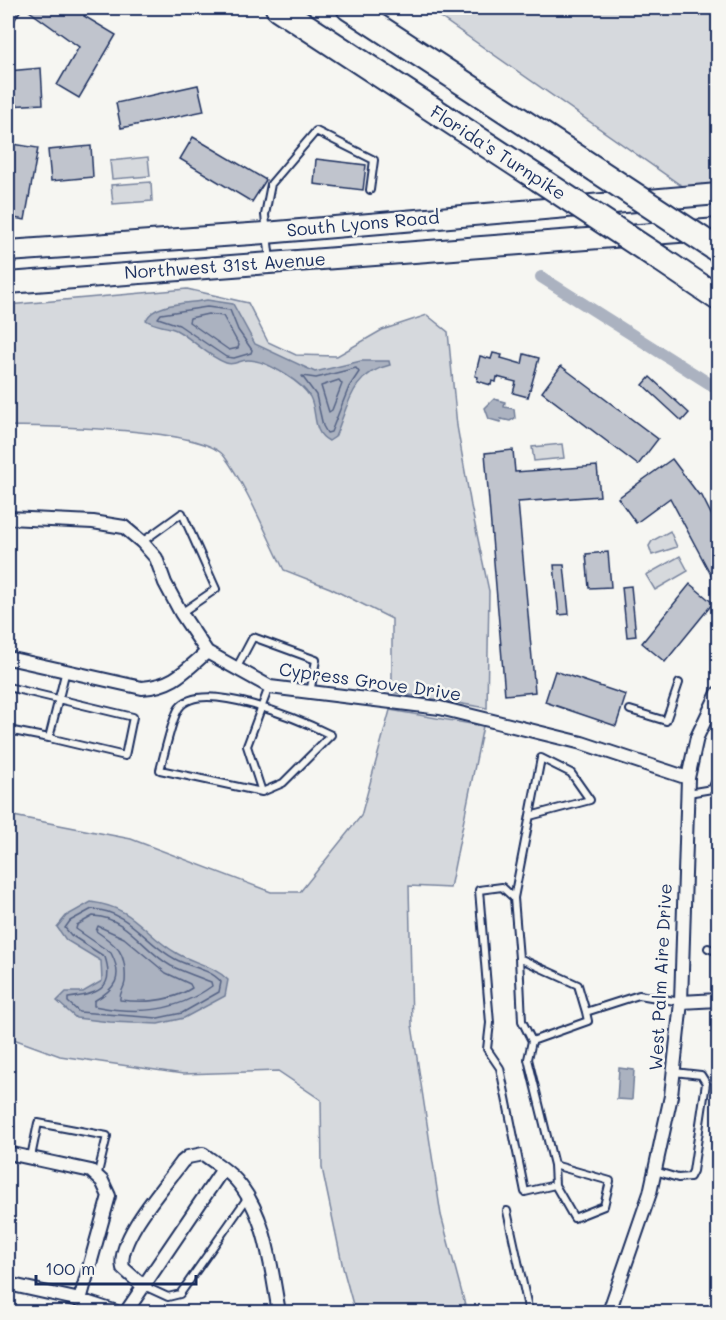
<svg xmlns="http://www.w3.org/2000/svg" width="726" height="1320" font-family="Mali,sans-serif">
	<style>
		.green { fill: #d6d9dd; stroke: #78849e; stroke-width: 1.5 }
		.water { fill: #abb2c0; stroke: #717e99; stroke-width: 1.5 }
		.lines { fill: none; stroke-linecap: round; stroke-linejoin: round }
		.shore { stroke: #556385; stroke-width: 1.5 }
		.canal { stroke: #abb2c0; stroke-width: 12 }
		.building { fill: #c0c4cd; stroke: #1b2f5e; stroke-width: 1.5 }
		.service-casing { stroke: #1b2f5e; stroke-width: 10 }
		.minor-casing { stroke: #1b2f5e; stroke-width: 16 }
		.primary-casing { stroke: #1b2f5e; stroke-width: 24 }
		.motorway-casing { stroke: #1b2f5e; stroke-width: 28 }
		.service { stroke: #f6f6f2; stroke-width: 6 }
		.minor { stroke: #f6f6f2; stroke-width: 12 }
		.primary { stroke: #f6f6f2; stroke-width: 20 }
		.motorway { stroke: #f6f6f2; stroke-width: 24 }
		.motorway-bridge-casing { stroke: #1b2f5e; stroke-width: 28; stroke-linecap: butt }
		.motorway-bridge { stroke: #f6f6f2; stroke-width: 24 }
		.labels { text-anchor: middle; stroke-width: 5; stroke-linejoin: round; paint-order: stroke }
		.street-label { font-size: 18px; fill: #1b2f5e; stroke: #f6f6f2 }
	</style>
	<rect width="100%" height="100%" fill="#f6f6f2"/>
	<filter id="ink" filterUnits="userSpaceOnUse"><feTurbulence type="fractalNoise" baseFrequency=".0167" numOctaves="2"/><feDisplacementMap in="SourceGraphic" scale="12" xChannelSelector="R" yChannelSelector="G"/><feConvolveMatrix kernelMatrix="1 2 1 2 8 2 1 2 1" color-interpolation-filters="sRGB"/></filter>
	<g filter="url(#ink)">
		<path class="green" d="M427,8H718V186L685,187L679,184Z
			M148,157L150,176L112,179L110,161Z
			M151,182L152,201L113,204L111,185Z
			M187,289L248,303L268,342L296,355L337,356L382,330L427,315L448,332L457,426L471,506L489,591L487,708L392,692V619L330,588L284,570C267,536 246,485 224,456C201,427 48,427 8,426V305Z
			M562,444L564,458L534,461L532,447Z
			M670,531L677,547L652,555L649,546L652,541Z
			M680,556L688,571L655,590L646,575Z
			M390,710L483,726L450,888L409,886L412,1025L441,1215L467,1312H355L343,1268L322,1168L321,1100L278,1071L183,1074L60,1056L8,1037V815L131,839L271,892H300L361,816Z"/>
		<path class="water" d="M207,300L233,304L255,344L315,372L361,361H389L390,365C351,374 349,404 335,437L329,441C311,432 318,412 310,397C305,388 294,380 286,375C275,368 261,360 248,360C239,360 235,366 226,363C208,357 193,339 176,330C165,325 156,327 146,320C154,302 190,304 207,300Z
			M494,399L505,402L504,407L514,409L515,418L510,421L501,419L500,422L489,419L485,408Z
			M91,902C137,908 143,935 178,954C195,963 214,966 228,980L225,996L184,1018L158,1024L110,1022L76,1018L57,1001L66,992H83L102,981L101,961L66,940L57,927L66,916Z
			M619,1068L634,1070L632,1100L617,1099Z"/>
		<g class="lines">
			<path class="shore" d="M207,307L230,310L238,330L252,350L251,353L234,358L226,357L179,325L158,318L161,314Z
				M208,314L223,316L239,345L238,348L229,350L189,322L190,318Z
				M356,368L359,372L349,387L331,432L327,433L323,426L316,395L302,376L316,378Z
				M339,380L342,384L332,410L329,412L321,386Z
				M92,909C129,911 145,943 175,959C189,967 211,969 221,982L219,992L182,1013L158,1018L79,1012L68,1002V998C95,994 116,991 105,957L71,935L65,928L70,921Z
				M93,916C127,917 144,951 171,966C184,972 198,977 211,982L212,986C176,1012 138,1015 94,1006V1001C115,989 124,978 111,953L76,929L77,925Z
				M98,926L124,938L166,973L190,984L192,988C170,1002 145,1003 120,1000C119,993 124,989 125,982C127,953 118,946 96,931Z"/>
			<path class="canal" d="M541,277L718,389"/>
		</g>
		<path class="building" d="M8,8H22L8,31Z
			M25,8H78L86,13L84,16L116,35L79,98L57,85L79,47Z
			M41,68L43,104L8,106V71Z
			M198,85L204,111L121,128L116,103Z
			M193,137L266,180L252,202L180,159Z
			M13,144L38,148L25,220L8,217V175Z
			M91,146L93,177L51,181L48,150Z
			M316,159L366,165L363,190L314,184Z
			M493,353L502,355L501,358L522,364L524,354L539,358L528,397L513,393L516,382L497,377L496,382L492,381L491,385L477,381L478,377L475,376L480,356L491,359Z
			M561,366L658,439L638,465L542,392Z
			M650,377L689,413L682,421L643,385Z
			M513,450L515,472L597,466L600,496L518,502L535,692L505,695L485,453Z
			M672,459L699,495L701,494L718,528V588L670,498L636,523L618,498Z
			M608,552L611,587L589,588L586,554Z
			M554,565H564L569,614L559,615Z
			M690,584L713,603L665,662L642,643Z
			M631,586L636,636L627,637L622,587Z
			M555,671L626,695L616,726L545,702Z"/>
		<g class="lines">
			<g class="service-casing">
				<path id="service" d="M270,261L265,215L271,184L316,131L374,160L370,190
					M142,542L182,513L216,589L181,613
					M236,669L253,637L316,660L310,693
					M8,687L133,717L125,756L49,738
					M630,710L666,721L679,683
					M8,730L49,738L66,670
					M262,792L283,783L331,735C303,721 201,677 179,708C172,718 164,756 160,770L262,792L247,746L269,687
					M688,793L712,789L718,776
					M530,816L590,800L571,773L541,758L514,898L519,958L578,985L586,1012L639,995L681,1002
					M514,898L502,887L479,890L490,1023L487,1049L500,1068L525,1192L555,1185L574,1218L604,1206L610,1181L554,1165L528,1059L532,1041L522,1021L519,958
					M708,948L718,952
					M532,1041L588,1021L586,1012
					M31,1157L38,1123L107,1136L97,1177
					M554,1165L555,1185
					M655,1171L678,1178L690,1177L693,1171L706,1083L701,1075L674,1072
					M507,1211L529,1312
					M144,1286L168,1297L180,1294L248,1197"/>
			</g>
			<g class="minor-casing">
				<path id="minor" d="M8,518L93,522L124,527L142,542L156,558L165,583L181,613L207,652L270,687L440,708L582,743L688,778
					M8,658L142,688C173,686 185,671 207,652
					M681,1002L718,1000
					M8,1153L91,1171L102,1181L109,1196L80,1300
					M8,1284L80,1300L117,1312
					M143,1286L123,1268C116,1239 165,1186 182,1162L188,1157L203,1154C214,1162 227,1170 236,1180C267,1215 271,1269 279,1312
					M126,1312L223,1169
					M609,1312L650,1193L671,1096L681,1002L688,778L697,737L718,693"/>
			</g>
			<g class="primary-casing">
				<path id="primary" d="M8,251L265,233L718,194
					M8,283L718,229"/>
			</g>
			<g class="motorway-casing">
				<path id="motorway" d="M278,8L539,179
					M349,8L598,171
					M662,260L718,298"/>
			</g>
			<use href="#service" class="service"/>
			<use href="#minor" class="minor"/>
			<use href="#primary" class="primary"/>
			<use href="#motorway" class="motorway"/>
			<g class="motorway-bridge-casing">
				<path id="motorway-bridge" d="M598,171L718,250
					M539,179L662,260"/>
			</g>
			<use href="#motorway-bridge" class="motorway-bridge"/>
		</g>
	</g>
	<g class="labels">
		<g class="street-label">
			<text transform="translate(498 153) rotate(33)" y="6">Florida's Turnpike</text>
			<text transform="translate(363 224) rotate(-5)" y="6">South Lyons Road</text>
			<text transform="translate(225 266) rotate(-4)" y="6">Northwest 31st Avenue</text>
			<text transform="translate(370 682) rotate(8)" y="6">Cypress Grove Drive</text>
			<text transform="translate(661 977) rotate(-87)" y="6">West Palm Aire Drive</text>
		</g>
	</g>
	<rect width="726" height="1320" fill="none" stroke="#f6f6f2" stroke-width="30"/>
	<rect x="15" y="15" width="696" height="1290" fill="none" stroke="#1b2f5e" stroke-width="2" filter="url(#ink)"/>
	<path d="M36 1275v9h160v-9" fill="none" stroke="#1b2f5e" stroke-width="3"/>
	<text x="45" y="1275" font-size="18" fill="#1b2f5e" stroke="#f6f6f2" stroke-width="4.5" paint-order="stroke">100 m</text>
</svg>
